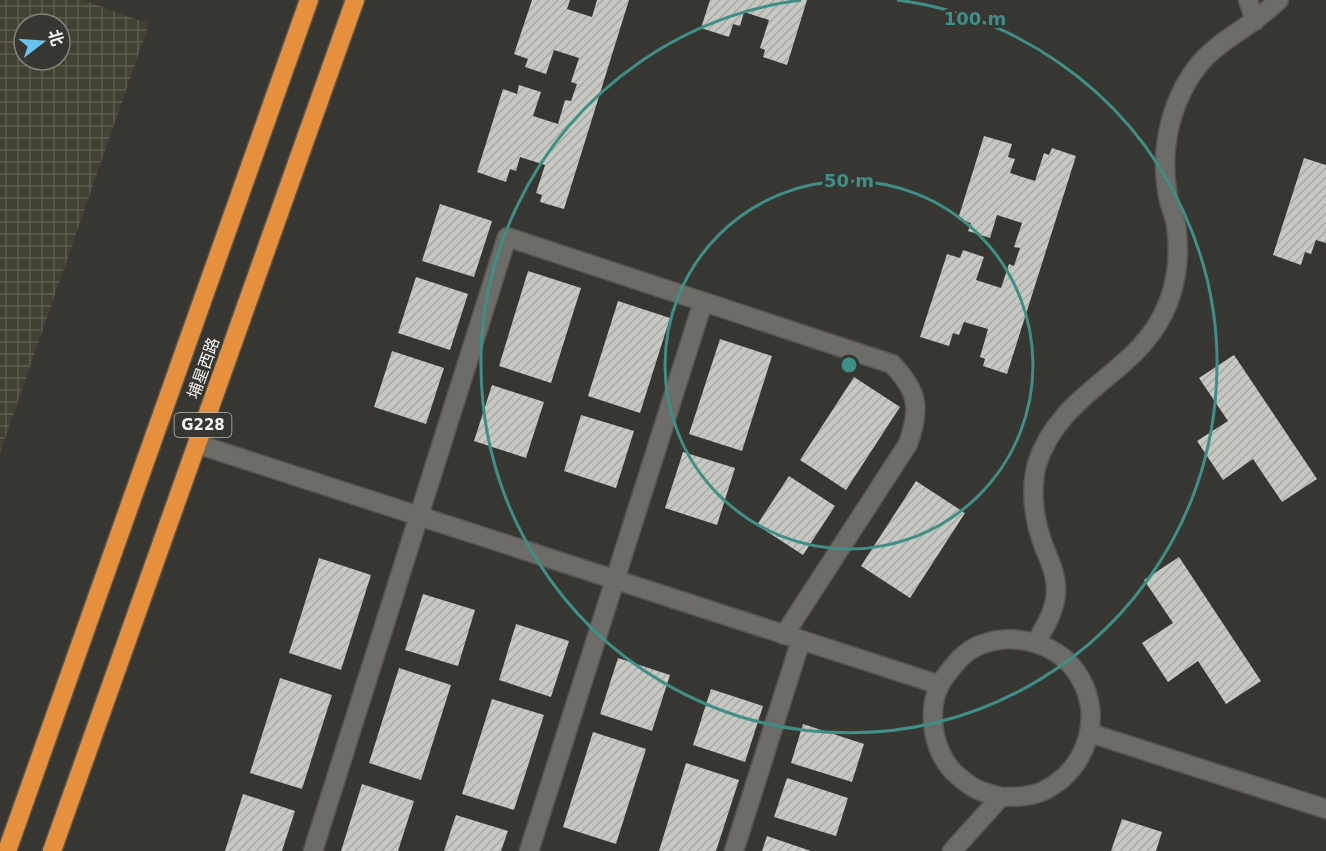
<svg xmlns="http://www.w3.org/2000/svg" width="1326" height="851" font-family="'DejaVu Sans','Noto Sans SC',sans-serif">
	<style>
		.industrial { fill: url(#industrial-grid); fill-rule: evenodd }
		.building { fill: url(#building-hatch) }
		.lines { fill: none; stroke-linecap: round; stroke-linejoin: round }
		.minor-casing { stroke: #575551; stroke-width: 21 }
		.highway-casing { stroke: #575551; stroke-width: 21 }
		.minor { stroke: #6e6c66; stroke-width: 18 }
		.highway { stroke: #e68f3c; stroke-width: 18 }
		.ring { fill: none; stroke: #3d8f88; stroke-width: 3 }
		.labels { text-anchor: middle; stroke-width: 6; stroke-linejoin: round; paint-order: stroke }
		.shield { fill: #383631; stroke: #bcbab7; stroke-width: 1.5 }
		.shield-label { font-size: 15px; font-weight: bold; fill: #f5f3f0 }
		.street-label { font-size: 16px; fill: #f5f3f0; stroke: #383631 }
		.centre { fill: #3d8f88; stroke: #383631; stroke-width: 3 }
		.ring-label { font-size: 18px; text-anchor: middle; font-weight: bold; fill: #3d8f88; stroke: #383631; stroke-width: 6; stroke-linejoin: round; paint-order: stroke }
	</style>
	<defs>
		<pattern id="industrial-grid" width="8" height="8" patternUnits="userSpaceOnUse" patternTransform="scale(1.5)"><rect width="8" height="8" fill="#444034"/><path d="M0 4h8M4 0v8" fill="none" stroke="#605c52"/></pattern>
		<pattern id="building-hatch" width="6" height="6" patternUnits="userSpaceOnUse" patternTransform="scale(1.5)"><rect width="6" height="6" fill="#c7c8c1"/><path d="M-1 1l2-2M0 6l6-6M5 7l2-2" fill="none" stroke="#a8a8a3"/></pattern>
	</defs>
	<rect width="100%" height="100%" fill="#383631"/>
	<path class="industrial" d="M0,0H83L149,24L0,453ZM24,24H60V60H24Z"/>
	<path class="building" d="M532,0H570L567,9L592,17L597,0H629L564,209L540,202L542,195L536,193L545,165L520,157L516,171L510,169L506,182L477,172L503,89L517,94L519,85L541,92L533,116L558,124L565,100L571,101L577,84L571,82L579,58L554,50L546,74L525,67L528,59L514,54Z
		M710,0H807L787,65L763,57L765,50L760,48L769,20L744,12L740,26L733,24L729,37L701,28Z
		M984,136L1012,144L1008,157L1015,159L1010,173L1035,181L1044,153L1049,155L1052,148L1076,156L1007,374L983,366L985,359L980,357L988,329L964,322L959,335L953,333L949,346L920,337L947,254L960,258L963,250L984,257L976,280L1001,288L1009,264L1014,266L1020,248L1014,247L1022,223L997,215L990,238L968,231L971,223L958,219Z
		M1304,158L1326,165V243L1316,240L1311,254L1305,252L1301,265L1273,255Z
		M440,204L492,221L474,277L422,261Z
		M528,271L581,288L551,383L499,366Z
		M416,277L468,294L450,350L398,333Z
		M618,301L670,318L640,413L588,396Z
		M720,339L772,356L742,451L689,434Z
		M392,351L444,368L426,424L374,407Z
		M1234,355L1317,479L1282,502L1253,459L1223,480L1197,441L1228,421L1199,378Z
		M854,377L900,407L846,490L800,460Z
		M492,385L544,402L526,458L474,441Z
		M581,415L634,431L616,488L564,471Z
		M683,452L735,468L717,525L665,508Z
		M789,476L835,506L803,555L757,525Z
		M916,481L965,513L910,598L861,566Z
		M1179,557L1261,681L1226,704L1198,661L1168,682L1142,643L1173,623L1144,580Z
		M319,558L371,575L341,670L289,653Z
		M423,594L475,610L458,666L405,650Z
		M516,624L569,641L551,697L499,680Z
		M618,658L670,675L652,731L600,714Z
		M399,668L451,685L421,780L369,763Z
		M280,678L332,695L302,789L250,773Z
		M711,689L763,706L745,762L693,745Z
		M492,699L544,715L514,810L462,794Z
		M803,724L864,744L852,782L791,763Z
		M593,732L646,749L616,844L563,827Z
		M686,763L739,780L716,851H659Z
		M787,778L848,798L836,836L774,817Z
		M362,784L414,801L398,851H341Z
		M243,794L295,811L282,851H225Z
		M456,815L508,831L501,851H444Z
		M1122,819L1162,832L1156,851H1111Z
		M767,836L811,851H762Z"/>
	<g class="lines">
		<g class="minor-casing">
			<path id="minor" d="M1248,0L1255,21
				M197,444L940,685
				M1036,642C1045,627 1055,611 1056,592C1057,575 1049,560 1043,544C1034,520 1030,489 1037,464C1058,397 1124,378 1157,325C1176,295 1181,259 1176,225C1174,213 1168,202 1167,190C1160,145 1172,97 1201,62C1217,44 1236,34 1255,20C1263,14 1271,7 1279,0
				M1090,733L1326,809
				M313,851L507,237L892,364C918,391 921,408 908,444L784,635
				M529,851L703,302
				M734,851L801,640
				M952,851L1001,797C1017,797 1034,797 1049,788C1087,766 1103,717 1080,678C1061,644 1016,631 980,645C964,651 954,665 944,678C926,704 931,744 950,768C955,774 964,781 971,786C979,792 991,794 1001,797"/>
		</g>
		<g class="highway-casing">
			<path id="highway" d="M7,851L309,0
				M52,851L355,0"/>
		</g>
		<use href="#minor" class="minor"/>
		<use href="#highway" class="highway"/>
	</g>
	<g class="ring">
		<circle cx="849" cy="365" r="184"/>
		<path d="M897 0A368 368 0 1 1 801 0"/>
	</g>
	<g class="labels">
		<rect class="shield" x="174.5" y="413" width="57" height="24" rx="4.5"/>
		<g class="shield-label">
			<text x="203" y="430">G228</text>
		</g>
		<g class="street-label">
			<text transform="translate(203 368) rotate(-70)" y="6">埔星西路</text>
		</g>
	</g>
	<circle cx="849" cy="365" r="9" class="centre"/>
	<g class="ring-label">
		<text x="975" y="25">100 m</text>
		<text x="849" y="187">50 m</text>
	</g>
	<g transform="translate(42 42) rotate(73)"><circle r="28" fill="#383631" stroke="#84827d" stroke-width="1.5"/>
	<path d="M0-4.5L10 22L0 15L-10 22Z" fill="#66c4ef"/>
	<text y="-9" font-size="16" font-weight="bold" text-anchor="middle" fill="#f5f3f0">北</text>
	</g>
</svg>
